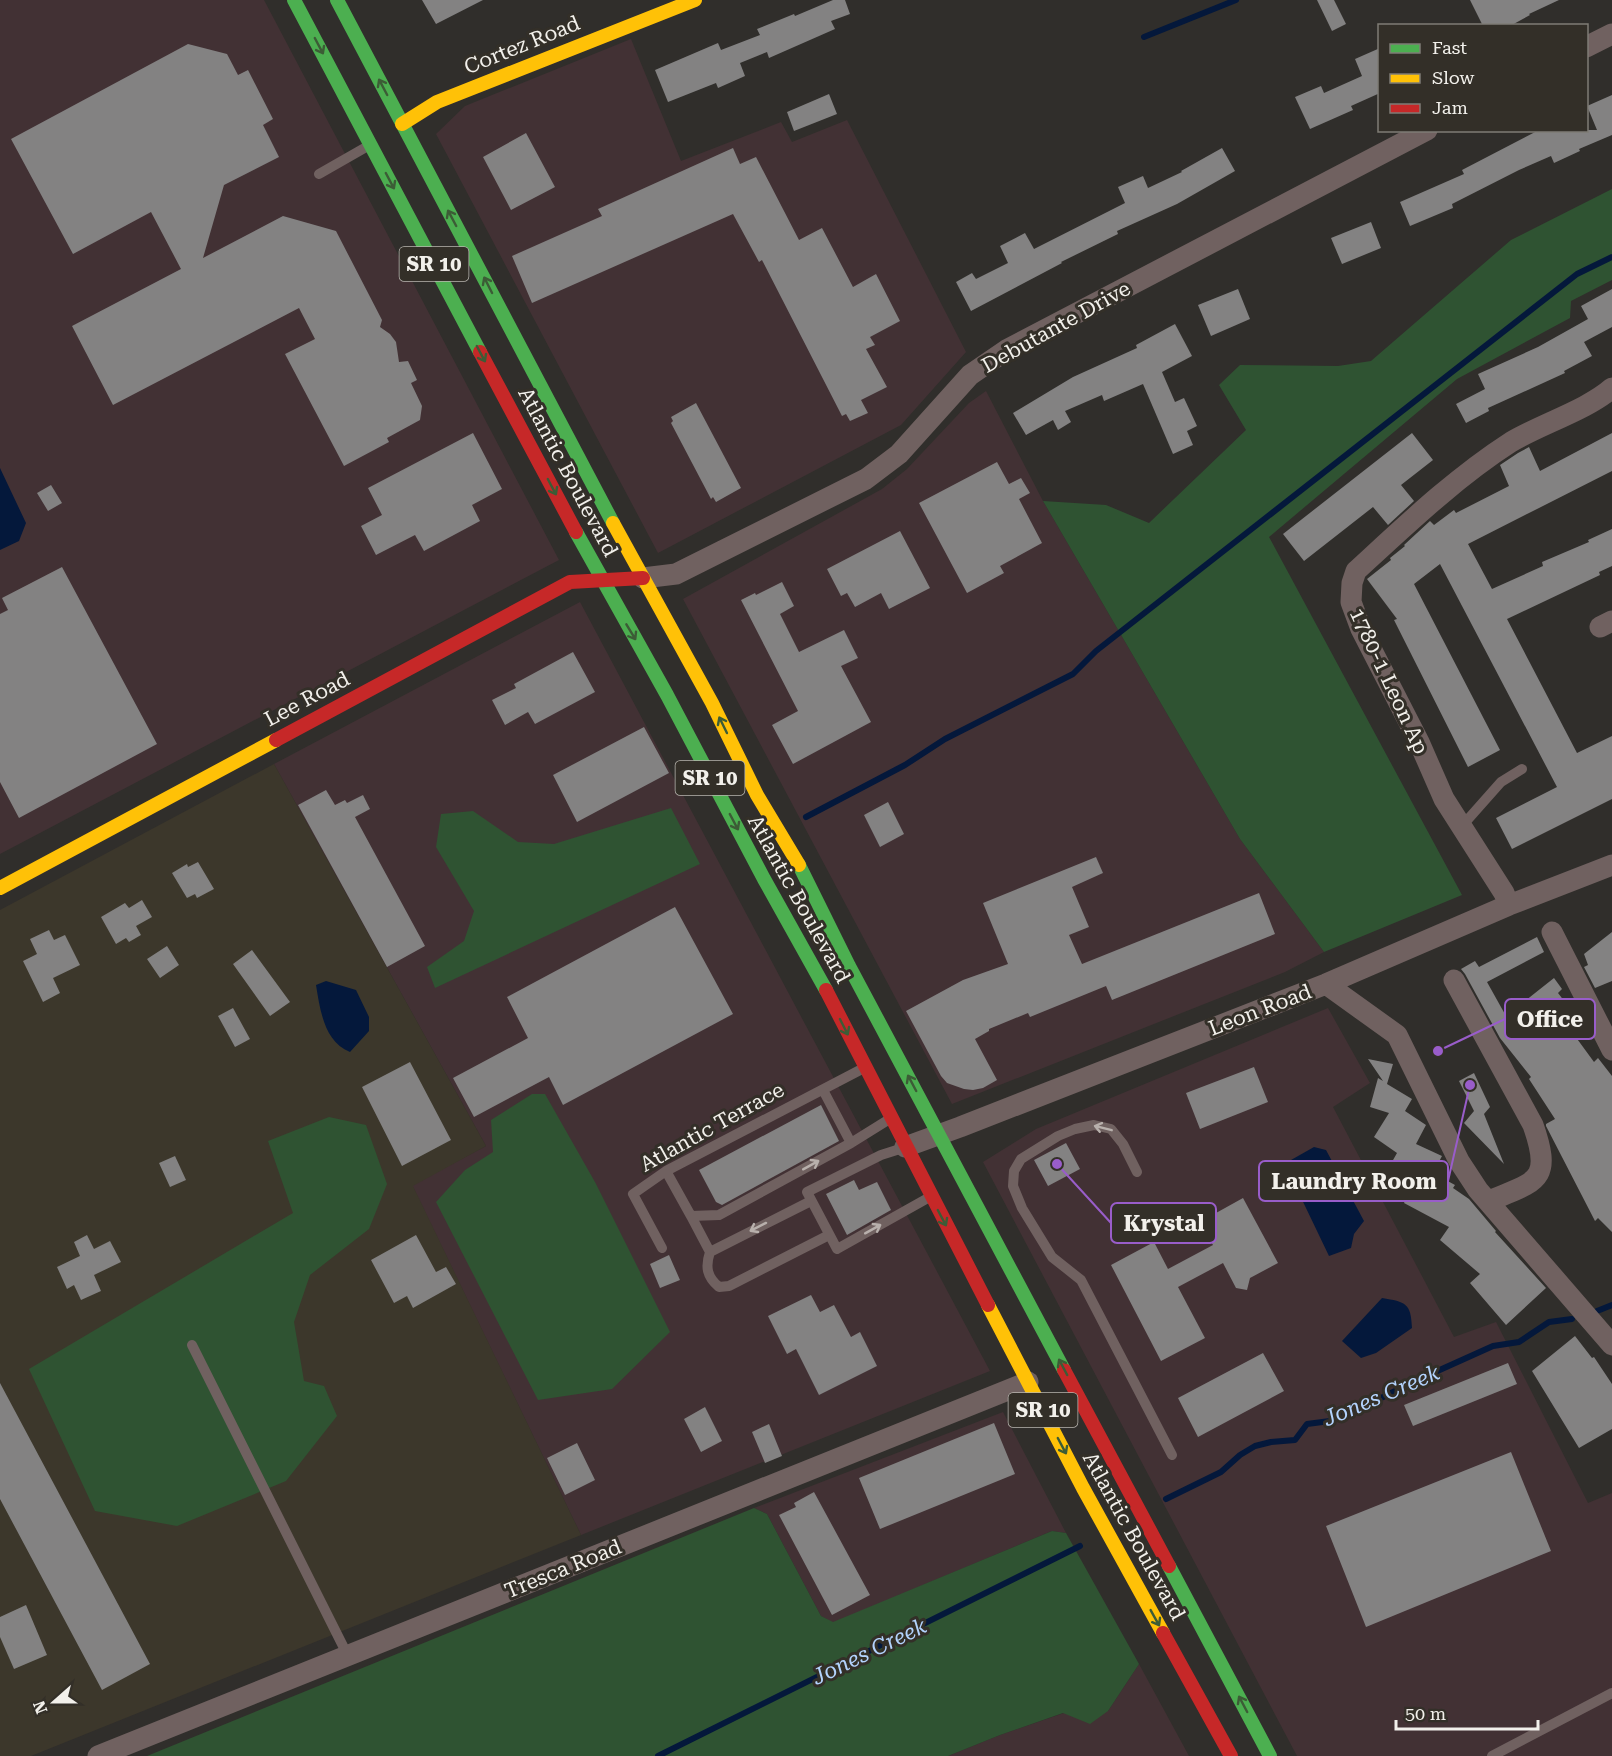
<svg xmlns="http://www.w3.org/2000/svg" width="1612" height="1756" font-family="'Roboto Serif',serif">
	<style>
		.commercial { fill: #423134 }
		.built { fill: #3c372b }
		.green { fill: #2f5332 }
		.water { fill: #04183b }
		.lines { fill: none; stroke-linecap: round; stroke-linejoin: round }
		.stream { stroke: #04183b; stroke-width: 6 }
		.building { fill: #838282 }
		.lane { stroke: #706160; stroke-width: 10 }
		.street { stroke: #706160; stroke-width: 21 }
		.fast { stroke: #4caf50; stroke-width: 14 }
		.slow { stroke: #ffc107; stroke-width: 14 }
		.jam { stroke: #c62828; stroke-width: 14 }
		.oneway { stroke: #3c5c36 }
		.oneway2 { stroke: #b8b0ac }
		.labels { text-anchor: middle; stroke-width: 6; stroke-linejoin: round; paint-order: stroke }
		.shield { fill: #332f28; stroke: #b9b6b0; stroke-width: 1.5 }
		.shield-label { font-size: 20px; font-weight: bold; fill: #f2f0eb }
		.street-label { font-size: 21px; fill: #f2f0eb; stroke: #332f28 }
		.water-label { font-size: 22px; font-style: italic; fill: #b3d3fd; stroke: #332f28 }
		.leader { fill: none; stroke: #995dca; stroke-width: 2 }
		.callout-dot { fill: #995dca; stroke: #332f28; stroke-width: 2 }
		.callout { fill: #332f28; stroke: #995dca; stroke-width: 2 }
		.callout-label { font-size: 22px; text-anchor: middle; font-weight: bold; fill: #f2f0eb }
	</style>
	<rect width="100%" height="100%" fill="#302e2b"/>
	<path class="commercial" d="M0,0H264L559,560L0,854Z
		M631,39L681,161L781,122L792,142L847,120L966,352L901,425L658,553L436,134L465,106Z
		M986,391L1043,501L1240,839L1324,952L1285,972L952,1104L683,599L882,489L907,469L969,403Z
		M580,602L990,1371L581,1535L412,1185L486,1146L274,764Z
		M1328,1008L1370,1083L1333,1107L1454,1337L1496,1322L1588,1503L1612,1493V1756H1297L983,1162L1036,1129Z
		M1003,1412L1066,1533L1052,1531L833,1623L821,1616L767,1514L754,1508Z
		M1139,1664L1189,1756H948L1000,1735L1064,1713L1108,1711Z"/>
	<path class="built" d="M274,764L486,1146L413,1186L581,1535L31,1756H0V910Z"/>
	<path class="green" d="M1612,189V280L1571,301L1570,318L1457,379L1269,537L1462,895L1324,952L1240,839L1043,501L1106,505L1149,523L1246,430L1219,385L1240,365L1338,366L1371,361L1511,240Z
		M671,808L700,864L435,988L427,967L464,941L474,911L436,847L441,814L473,811L518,842L554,844Z
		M532,1094H545L595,1182L670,1332L612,1389L538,1400L436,1202L465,1170L493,1152L491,1120Z
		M329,1117L366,1125L387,1184L369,1229L310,1275L294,1322L304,1381L324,1386L337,1416L286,1481L177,1526L95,1511L29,1369L293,1213L268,1141Z
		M754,1508L767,1514L821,1616L833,1622L1052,1531L1066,1533L1139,1664L1108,1711L1090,1724L1063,1713L1000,1735L948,1756H147Z"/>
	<path class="water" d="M0,468L26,523L19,541L0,550Z
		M326,981L356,990L369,1017V1031L350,1052C324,1042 320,1009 316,985Z
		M1314,1147L1326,1150L1364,1221L1354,1234L1351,1248L1329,1256L1294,1183L1291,1160Z
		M1382,1298C1406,1302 1411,1303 1412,1328L1376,1353L1361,1358L1342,1341Z"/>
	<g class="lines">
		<path class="stream" d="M1144,37L1236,0
			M806,817L905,765L945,739L1073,674L1096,651L1577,274L1612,257
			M1597,1311L1612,1305
			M1166,1499L1221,1472L1240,1455L1255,1446L1271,1442L1295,1440L1307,1424L1330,1421L1344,1410L1365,1406L1413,1382L1493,1346L1519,1342L1549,1322L1572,1319
			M658,1756L1080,1546"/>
	</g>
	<path class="building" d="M422,0H483L436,24Z
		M833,0H845L850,14L831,21L835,29L769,58L767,52L740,63L745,76L718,88L716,83L668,102L655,70L718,43L721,50L760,35L757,29L794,14L795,16Z
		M1317,0H1334L1346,24L1332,31Z
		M1470,0H1559L1529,14L1530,15L1510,26H1483Z
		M188,44L227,54L238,75L248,70L273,119L263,125L279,157L224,185L203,258L283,216L336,231L382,320L380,327L390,334L396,342L399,362L408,361L417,380L411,383L422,406L420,420L387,438L389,442L344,466L285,354L315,339L299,308L113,405L72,326L181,269L151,212L73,254L11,139Z
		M1380,48V93L1351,106L1353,110L1310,129L1295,97L1321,86L1324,93L1362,76L1355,59Z
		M829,94L837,114L794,131L787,112Z
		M1612,95V135L1579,149L1580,151L1554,163L1551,156L1519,170L1452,204L1453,208L1410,226L1400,202L1464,174L1462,170L1539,130H1597L1587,106Z
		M526,133L555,187L511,210L483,157Z
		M733,148L740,164L756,157L799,240L822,228L853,287L876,274L900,321L870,337L875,345L866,349L887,387L861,400L868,413L850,421L846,414L842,416L762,260L759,262L733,214L532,303L512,256L602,216L598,209Z
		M1222,148L1235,171L1177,204L1117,231L1118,234L1061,262L1062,263L971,311L956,282L972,273L976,279L1008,263L1000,246L1025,233L1034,249L1125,203L1118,187L1143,176L1148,188L1182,172L1181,171Z
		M1371,222L1381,248L1342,264L1331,238Z
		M1238,289L1250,319L1211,336L1198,305Z
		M1612,289V327L1584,342L1592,356L1564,371L1565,373L1488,408L1489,411L1466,423L1456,404L1485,389L1478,374L1538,347L1588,319L1581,306Z
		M1175,324L1192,356L1162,372L1175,402L1184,398L1197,426L1187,431L1193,445L1173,454L1143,384L1104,401L1102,395L1065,411L1071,422L1058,430L1053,420L1026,435L1013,413L1073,377L1137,348L1136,345Z
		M696,403L741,488L716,502L713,497L711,499L671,423L673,421L671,417Z
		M473,433L502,489L472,505L480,521L424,551L415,535L376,555L361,526L382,515L368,488Z
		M1412,433L1433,460L1401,485L1414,501L1388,525L1373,507L1304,561L1283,534Z
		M1612,433V471L1468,544L1492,589L1543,566L1542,562L1589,542L1588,540L1612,529V566L1599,572L1600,575L1507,619L1577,753L1612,736V799L1512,849L1496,818L1557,787L1440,564L1414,584L1500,750L1468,767L1394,620L1397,619L1367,579L1391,560L1390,558L1405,546L1404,545L1430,521L1434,525L1454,510L1456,513L1509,486L1500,465L1518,453L1529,447L1540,471Z
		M997,462L1009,484L1021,478L1030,493L1019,499L1042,543L1000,566L1004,573L967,593L919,503Z
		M51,485L62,503L48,511L37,493Z
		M900,531L930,588L889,609L881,593L855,607L847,593L841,596L827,569Z
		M62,567L157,744L19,818L0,782V614L8,610L2,598Z
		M782,582L794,606L780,614L799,652L844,630L858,658L841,666L871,722L793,764L772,725L798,711L741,600L755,593L756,595Z
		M573,652L595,692L535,724L528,712L505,725L492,700L516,688L514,684Z
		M644,727L669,773L577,822L553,775Z
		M326,790L335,805L345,800L347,803L363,795L370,809L355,817L425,946L387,967L298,805Z
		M888,802L904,834L880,847L864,815Z
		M1096,857L1103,873L1072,887L1089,927L1069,935L1082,964L1259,893L1275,934L1112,1000L1106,986L1030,1017L1028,1013L989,1029V1031L975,1039L997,1080L983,1088L973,1090L964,1089L947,1083L941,1076L906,1011L963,980L1008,964L983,903Z
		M198,862L214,889L197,898L195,894L187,898L172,873L187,864L188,867Z
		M142,900L152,917L136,926L141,935L129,942L126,938L116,944L101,917L125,903L129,908Z
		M675,907L733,1014L563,1105L549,1077L474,1117L453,1078L528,1038L507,997Z
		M49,930L54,940L65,935L80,965L53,978L60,993L43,1002L23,961L37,954L30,939Z
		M1612,932V981L1595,988L1584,967L1588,965L1584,954Z
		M1537,937L1544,952L1487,982L1506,1016L1554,978L1562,989L1558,993L1585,1028L1575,1036L1594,1062L1598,1058L1612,1076V1232L1598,1218L1595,1221L1546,1126V1124L1555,1119L1529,1079L1531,1077L1500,1038L1465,974L1461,969L1475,961L1479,967Z
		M167,946L179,965L160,978L147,959Z
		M252,950L290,1002L270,1016L233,964Z
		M233,1008L250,1039L235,1047L218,1016Z
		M1368,1059L1393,1064L1387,1084L1412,1099L1405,1111L1426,1125L1416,1144L1442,1156L1433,1173L1455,1185L1453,1188L1469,1199L1496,1231L1495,1232L1546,1288L1506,1325L1470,1283L1480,1274L1440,1240L1449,1227L1404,1203L1409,1192L1384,1176L1397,1153L1374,1137L1389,1113L1370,1107L1378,1078L1383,1081Z
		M410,1062L451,1140L402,1166L362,1087Z
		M1254,1067L1268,1102L1200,1129L1186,1093Z
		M1474,1073L1490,1107L1484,1114L1504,1164L1464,1123L1474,1111L1459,1081Z
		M821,1105L839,1141L722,1205L716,1202L699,1170Z
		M1066,1143L1080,1169L1048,1186L1034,1160Z
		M175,1156L186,1180L170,1187L159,1163Z
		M854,1180L859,1190L877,1182L891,1210L847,1235L826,1194Z
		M1243,1198L1278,1263L1250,1278L1247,1290L1236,1288L1223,1263L1178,1287L1205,1338L1161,1361L1111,1265L1154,1242L1168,1269L1213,1245L1200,1221L1203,1209L1216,1213Z
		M87,1235L94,1249L110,1241L121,1262L94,1275L101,1291L81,1300L74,1285L67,1289L57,1267L80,1256L74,1242Z
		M416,1235L436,1272L446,1267L456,1284L413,1308L407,1296L394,1303L371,1260Z
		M669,1255L680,1280L660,1288L650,1264Z
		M811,1295L820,1312L834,1305L851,1337L860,1332L877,1366L819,1395L796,1349L787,1354L768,1316Z
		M1575,1336L1592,1358L1594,1357L1612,1384V1429L1579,1448L1532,1371Z
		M1263,1353L1284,1391L1198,1437L1178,1398Z
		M1508,1363L1517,1384L1413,1426L1404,1405Z
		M0,1383L150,1664L102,1690L0,1499Z
		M705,1407L722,1441L701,1452L684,1419Z
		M994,1423L1015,1474L880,1529L859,1478Z
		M769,1424L782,1456L765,1463L752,1432Z
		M577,1443L595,1480L565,1495L547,1458Z
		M1511,1452L1551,1551L1366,1627L1326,1526Z
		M814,1492L870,1595L832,1615L779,1515L796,1507L794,1503Z
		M26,1605L47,1655L14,1669L0,1637V1617Z"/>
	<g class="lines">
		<path class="lane" d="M319,174L368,146
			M1462,826L1501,782L1522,769
			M823,1090L851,1143L888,1120
			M903,1148L881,1155L807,1192L837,1249L928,1198
			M666,1171L691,1216L719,1215L851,1143
			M1137,1172L1123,1144L1111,1129L1094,1125L1075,1129L1058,1136L1021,1159L1014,1171L1013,1186L1022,1208L1052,1257L1081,1280L1172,1455
			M811,1201L710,1252C705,1267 707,1277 719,1287L729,1286L829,1235
			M691,1216L710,1252
			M662,1248L633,1194L666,1171L862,1069
			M192,1345L348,1656
			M1492,1756L1612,1693"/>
		<path class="street" d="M1586,47L1612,34
			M643,578L676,574L866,479L899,454L970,375L1008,349L1427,130
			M1600,627L1612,621
			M1509,905L1504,893L1444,799L1419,742L1361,629L1351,602L1352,583L1356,571C1405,526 1455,478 1511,442C1541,424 1587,410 1612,388
			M1552,932L1612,1050
			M1454,980L1533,1125C1553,1182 1536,1181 1489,1201
			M1326,984L1397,1035L1459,1161L1478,1190L1612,1345
			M905,1147L960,1127L1326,984L1509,905L1612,865
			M98,1756L1028,1382"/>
		<path class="fast" d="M294,0L480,352
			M337,0L613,523
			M576,532L667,695L764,879L826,990
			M799,865L849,966L1064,1370
			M1169,1566L1270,1756"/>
		<path class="slow" d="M402,124L437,102L695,0
			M613,523L712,703L757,795L799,865
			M0,888L276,740
			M988,1305L1083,1488L1163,1633"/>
		<path class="jam" d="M480,352L576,532
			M276,740L570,582L643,578
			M826,990L988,1305
			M1064,1370L1169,1566
			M1163,1633L1231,1756"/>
	</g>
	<defs><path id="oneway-shaft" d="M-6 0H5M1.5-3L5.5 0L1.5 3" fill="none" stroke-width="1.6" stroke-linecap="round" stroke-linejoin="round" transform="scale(1.5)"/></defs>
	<g class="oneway">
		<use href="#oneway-shaft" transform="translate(319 46) rotate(62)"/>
		<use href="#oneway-shaft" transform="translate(383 87) rotate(-118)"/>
		<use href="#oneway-shaft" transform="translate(390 181) rotate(62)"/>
		<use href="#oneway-shaft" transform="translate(452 218) rotate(-118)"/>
		<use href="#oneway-shaft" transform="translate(488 285) rotate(-117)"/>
		<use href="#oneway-shaft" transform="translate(481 354) rotate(62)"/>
		<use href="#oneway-shaft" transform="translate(552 487) rotate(62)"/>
		<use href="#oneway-shaft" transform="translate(631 632) rotate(59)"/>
		<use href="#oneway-shaft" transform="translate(723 725) rotate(-116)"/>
		<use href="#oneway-shaft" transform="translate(734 822) rotate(62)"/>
		<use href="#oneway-shaft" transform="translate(844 1027) rotate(63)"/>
		<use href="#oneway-shaft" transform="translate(912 1083) rotate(-118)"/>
		<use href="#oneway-shaft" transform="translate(942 1218) rotate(62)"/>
		<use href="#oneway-shaft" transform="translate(1063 1367) rotate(-118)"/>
		<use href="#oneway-shaft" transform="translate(1062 1446) rotate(62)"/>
		<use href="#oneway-shaft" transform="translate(1155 1618) rotate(61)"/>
		<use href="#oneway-shaft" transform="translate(1243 1704) rotate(-118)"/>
	</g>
	<g class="oneway2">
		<use href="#oneway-shaft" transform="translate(1103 1128) rotate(-166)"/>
		<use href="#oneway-shaft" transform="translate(811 1165) rotate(-29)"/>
		<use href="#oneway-shaft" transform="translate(758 1227) rotate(153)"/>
		<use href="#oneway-shaft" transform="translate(873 1229) rotate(-29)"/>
	</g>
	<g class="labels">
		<g class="shield">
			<rect x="399.5" y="247" width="69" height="34" rx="4.5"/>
			<rect x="675.5" y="761" width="69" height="34" rx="4.5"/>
			<rect x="1008.5" y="1393" width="69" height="34" rx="4.5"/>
		</g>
		<g class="shield-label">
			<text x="434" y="271">SR 10</text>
			<text x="710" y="785">SR 10</text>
			<text x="1043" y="1417">SR 10</text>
		</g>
		<g class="street-label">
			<text transform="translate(522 45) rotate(-22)" y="7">Cortez Road</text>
			<text transform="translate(1056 327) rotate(-29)" y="7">Debutante Drive</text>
			<text transform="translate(568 472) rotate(62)" y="7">Atlantic Boulevard</text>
			<text transform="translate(1389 681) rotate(65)" y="7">1780-1 Leon Ap</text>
			<text transform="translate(307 699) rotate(-28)" y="7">Lee Road</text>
			<text transform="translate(799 899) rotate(61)" y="7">Atlantic Boulevard</text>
			<text transform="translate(1260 1010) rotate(-21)" y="7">Leon Road</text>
			<text transform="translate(712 1127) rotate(-29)" y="7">Atlantic Terrace</text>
			<text transform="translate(1134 1536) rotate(61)" y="7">Atlantic Boulevard</text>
			<text transform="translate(563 1569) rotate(-22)" y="7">Tresca Road</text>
		</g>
		<g class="water-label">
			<text transform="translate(1381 1395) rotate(-23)" y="8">Jones Creek</text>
			<text transform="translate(869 1651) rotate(-26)" y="8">Jones Creek</text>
		</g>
	</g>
	<path class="leader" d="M1438 1051L1505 1019M1470 1085L1448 1181M1057 1164L1111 1223"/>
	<g class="callout-dot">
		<circle cx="1438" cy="1051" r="6"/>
		<circle cx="1470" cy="1085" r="6"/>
		<circle cx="1057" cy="1164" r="6"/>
	</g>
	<g class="callout">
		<rect x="1505" y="999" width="90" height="40" rx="6"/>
		<rect x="1259" y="1161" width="189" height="40" rx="6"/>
		<rect x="1111" y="1203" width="105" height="40" rx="6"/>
	</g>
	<g class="callout-label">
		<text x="1550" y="1027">Office</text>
		<text x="1354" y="1189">Laundry Room</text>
		<text x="1164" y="1231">Krystal</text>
	</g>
	<rect x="1378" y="24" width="210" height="108" fill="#332f28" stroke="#7f7c76" stroke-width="1.5"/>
	<rect x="1390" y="44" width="30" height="9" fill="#4caf50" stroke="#7f7c76" stroke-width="1.5"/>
	<text x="1432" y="54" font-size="18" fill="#f2f0eb">Fast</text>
	<rect x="1390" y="74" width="30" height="9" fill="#ffc107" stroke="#7f7c76" stroke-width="1.5"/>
	<text x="1432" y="84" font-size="18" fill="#f2f0eb">Slow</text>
	<rect x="1390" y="104" width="30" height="9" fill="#c62828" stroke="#7f7c76" stroke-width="1.5"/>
	<text x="1432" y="114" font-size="18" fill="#f2f0eb">Jam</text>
	<g transform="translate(54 1702) rotate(249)" stroke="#332f28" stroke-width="4.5" paint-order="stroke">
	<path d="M0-4.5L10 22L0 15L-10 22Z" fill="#f2f0eb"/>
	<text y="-9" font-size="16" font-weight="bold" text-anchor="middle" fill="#f2f0eb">N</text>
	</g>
	<path d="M1396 1720v9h142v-9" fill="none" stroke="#f2f0eb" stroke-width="3"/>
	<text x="1405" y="1720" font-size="18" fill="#f2f0eb" stroke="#332f28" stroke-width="4.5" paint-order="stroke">50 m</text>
</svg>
